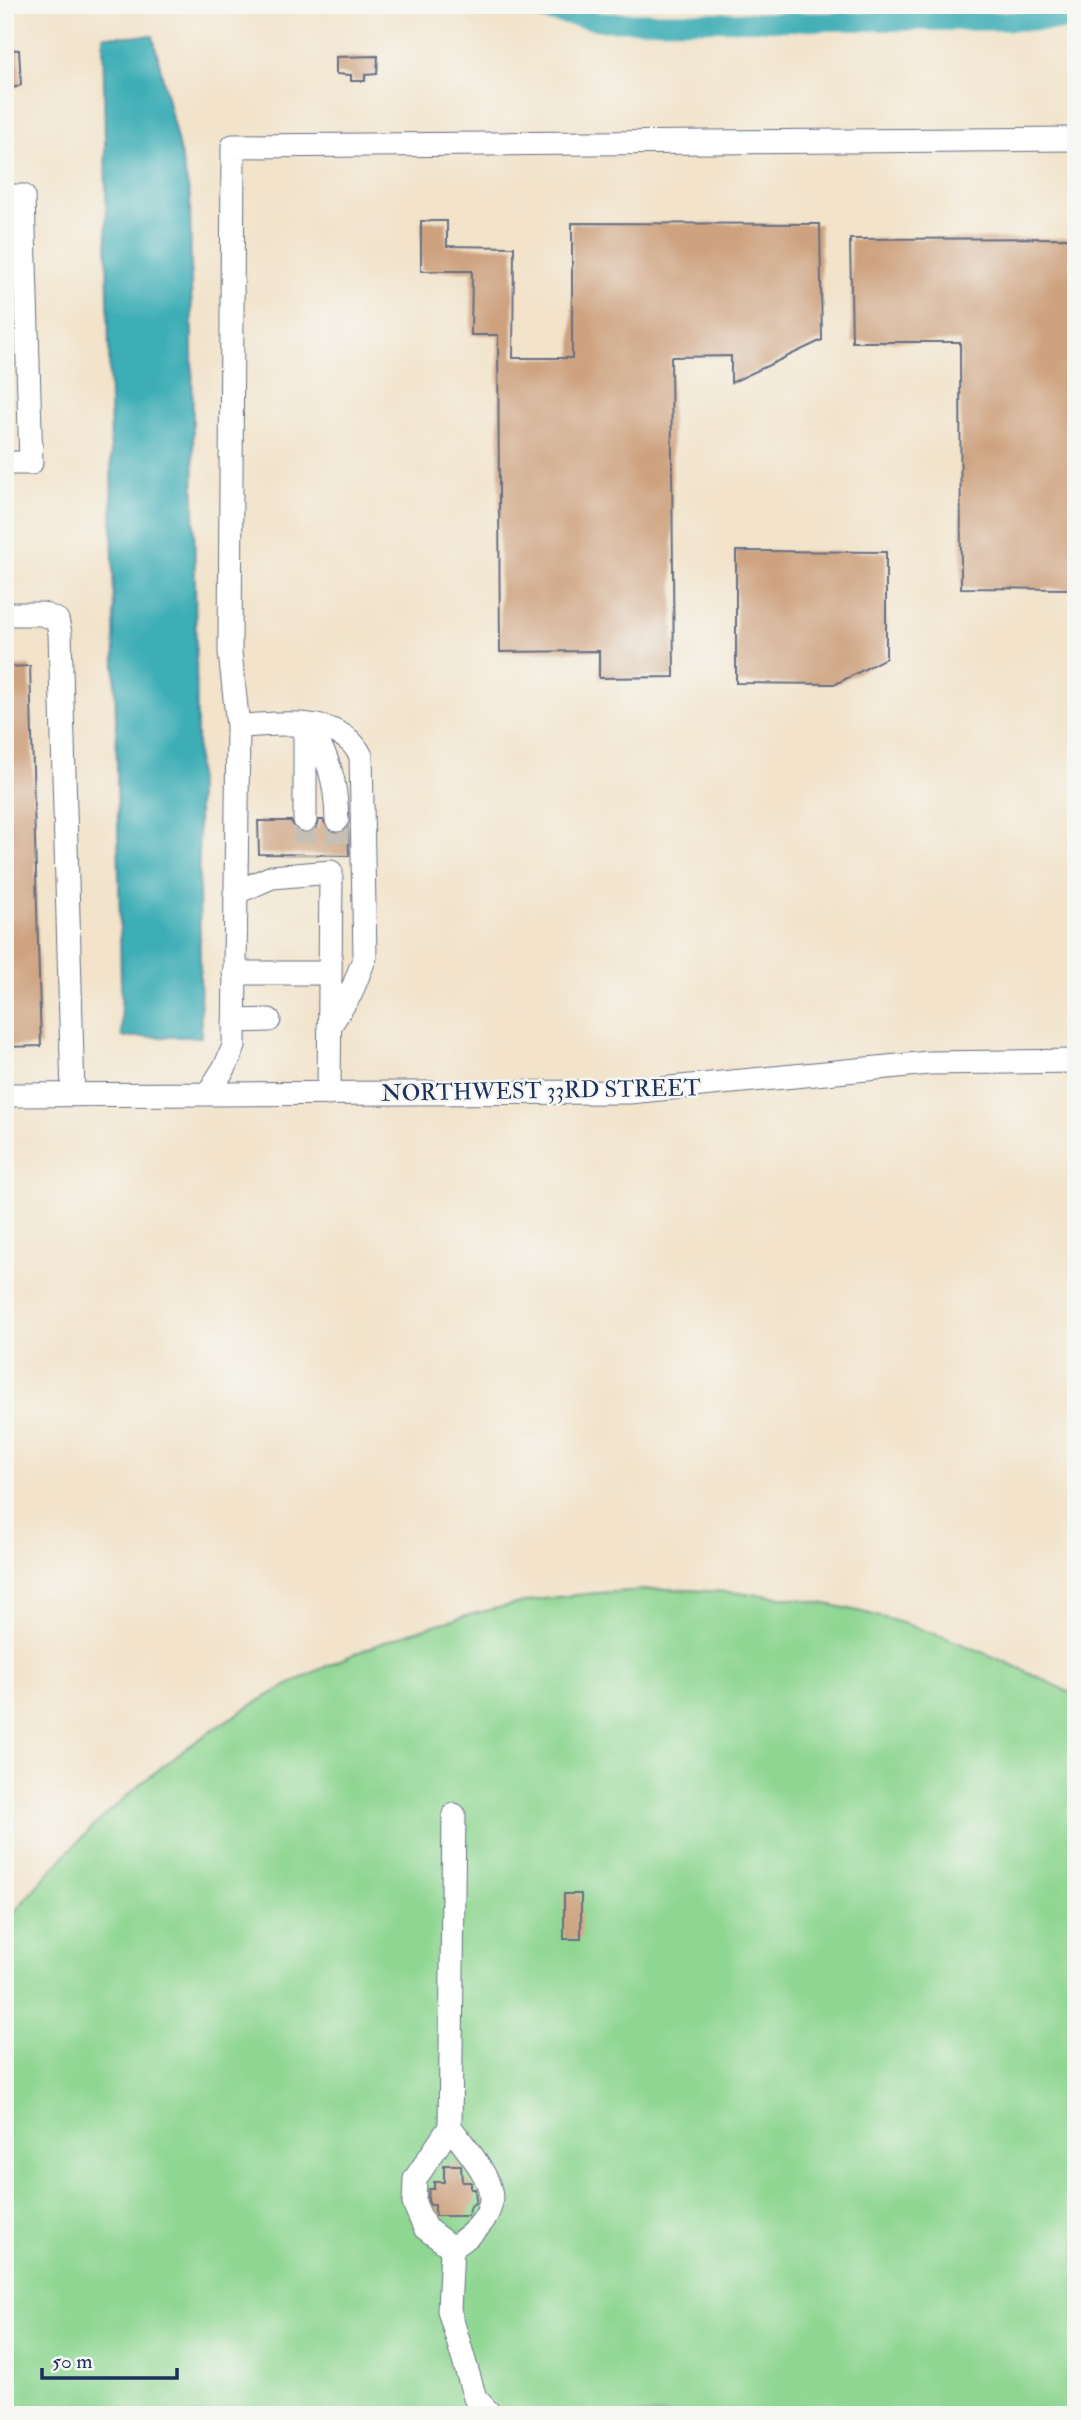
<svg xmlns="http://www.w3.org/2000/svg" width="1081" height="2420" font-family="'IM FELL Double Pica',serif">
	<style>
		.green { fill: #8ed691; stroke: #548278; stroke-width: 2 }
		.water { fill: #3cadb6; stroke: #2c6e8a; stroke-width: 2 }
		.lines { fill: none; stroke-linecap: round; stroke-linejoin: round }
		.canal { stroke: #3cadb6; stroke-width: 19 }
		.building { fill: #cea27f }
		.minor-tunnel { stroke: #c7bfb4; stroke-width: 23; stroke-dasharray: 23 11; stroke-linecap: butt }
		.minor-casing { stroke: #666e84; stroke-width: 25 }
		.minor { stroke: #fff; stroke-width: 23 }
		.labels { text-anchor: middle; stroke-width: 5; stroke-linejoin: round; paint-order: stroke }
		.street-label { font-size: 23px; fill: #1b2f5e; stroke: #f6f6f2 }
	</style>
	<rect width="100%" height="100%" fill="#f6f6f2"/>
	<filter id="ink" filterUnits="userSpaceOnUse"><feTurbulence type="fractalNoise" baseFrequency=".0143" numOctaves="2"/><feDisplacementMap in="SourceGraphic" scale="14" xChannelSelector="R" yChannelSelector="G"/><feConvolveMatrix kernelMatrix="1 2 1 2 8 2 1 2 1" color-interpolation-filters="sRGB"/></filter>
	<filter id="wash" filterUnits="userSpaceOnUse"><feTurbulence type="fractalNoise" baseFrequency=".00686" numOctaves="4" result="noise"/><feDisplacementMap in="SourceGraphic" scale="28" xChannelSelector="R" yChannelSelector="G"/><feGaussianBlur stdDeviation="1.57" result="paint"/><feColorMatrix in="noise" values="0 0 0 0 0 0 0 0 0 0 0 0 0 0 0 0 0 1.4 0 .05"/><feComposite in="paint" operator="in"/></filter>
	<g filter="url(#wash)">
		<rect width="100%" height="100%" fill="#f2e3ca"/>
		<path class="green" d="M665,1589C711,1591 758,1593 804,1600C898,1615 992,1652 1076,1696V2415H5V1924C138,1758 297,1653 506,1606C559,1594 612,1592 665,1589Z"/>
		<path class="water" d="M103,36H153L190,196L201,1037H122Z"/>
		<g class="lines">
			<path class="canal" d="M537,5L545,12L603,22L1076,21"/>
		</g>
		<g id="blocks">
			<path class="building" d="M5,49L19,50L21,85L5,91Z
				M378,56L377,74L365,75V81H351V75L336,74V57Z
				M421,221H447V246L514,247L513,358H572V223L820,224L822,340L731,383V356L671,357L674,677L599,678V651L500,652L498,335H471L472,271H421Z
				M1076,238V589L961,588L960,342H852L850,239Z
				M736,551L886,552V658L836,684L736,683Z
				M30,666L41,1046L5,1047V667Z
				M319,820H323L331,833L338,834L348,828L349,855L259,854L258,821H291L297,832L306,834L317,828Z
				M564,1894H581V1939H564Z
				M444,2165H461L462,2182H471V2189H475L476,2202L471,2206L468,2216H435V2205H430L428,2200L429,2189H434V2182H444Z"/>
		</g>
	</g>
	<g filter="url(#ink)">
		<use href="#blocks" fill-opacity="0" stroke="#666e84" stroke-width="2"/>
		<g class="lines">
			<path class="minor-tunnel" d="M305,820V856
				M337,820V855"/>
			<g class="minor-casing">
				<path id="minor" d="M5,196H23L31,463H5
					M5,614H42L57,620L60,633L73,1094
					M238,726C278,725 340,713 361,756L365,957L351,993L329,1027
					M305,726C330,753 336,784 337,820
					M305,726V820
					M235,893L272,877L331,872L329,1094
					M234,973H330
					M234,1021L269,1020
					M208,1094L226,1065L234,1046L238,726L230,652L233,146L1076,139
					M5,1095L629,1092L929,1063L1076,1061
					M454,1815L450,2127L415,2179L414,2203L425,2228L452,2248L449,2310L475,2398L491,2415
					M450,2127C488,2177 518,2205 452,2248"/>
			</g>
			<use href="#minor" class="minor"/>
		</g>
	</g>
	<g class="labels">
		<g class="street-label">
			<text transform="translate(541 1090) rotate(-1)" y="8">NORTHWEST 33RD STREET</text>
		</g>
	</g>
	<rect width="1081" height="2420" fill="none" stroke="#f6f6f2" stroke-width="28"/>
	<path d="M42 2368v10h135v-10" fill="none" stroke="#1b2f5e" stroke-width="3.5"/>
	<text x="52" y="2368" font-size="21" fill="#1b2f5e" stroke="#f6f6f2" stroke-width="5" paint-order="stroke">50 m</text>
</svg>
